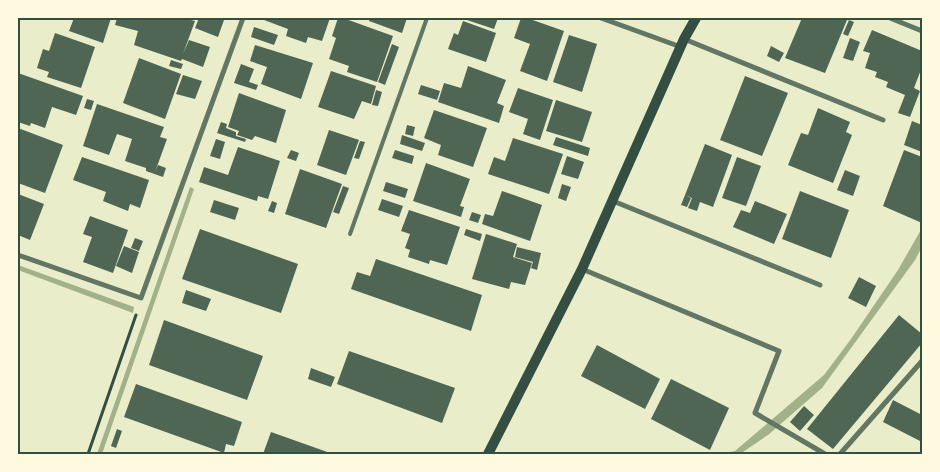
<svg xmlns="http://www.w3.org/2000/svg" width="940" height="472" font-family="Mulish,sans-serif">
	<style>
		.water { fill: #a3b18a }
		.building { fill: #4f6655 }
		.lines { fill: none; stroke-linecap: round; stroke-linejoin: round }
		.path { stroke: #344e41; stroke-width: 3 }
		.service { stroke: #617663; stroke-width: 4 }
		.minor { stroke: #617663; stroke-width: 5 }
		.secondary { stroke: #344e41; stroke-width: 10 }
		.neatline { fill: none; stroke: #344e41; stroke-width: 2 }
	</style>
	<rect width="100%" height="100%" fill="#e9edc9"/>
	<path class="water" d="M190,187L194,189L102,454H97Z
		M922,228V247L915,260L822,388L768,435L740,454H719L735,451L824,375L851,339L898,270Z
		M18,265L134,307L133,313L18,270Z"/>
	<path class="building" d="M74,18H111L103,43L69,31Z
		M117,18H183L195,21L183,54L189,40L210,47L203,67L182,59L181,61L134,45L138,31L115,25Z
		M199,18H218L224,20L218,37L195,28Z
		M265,18H330L322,41L308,37L306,43L286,36L288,29L264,20Z
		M338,18H343L393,36L377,82L347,72L349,66L329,59L336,38L332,36Z
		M370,18H407L402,33L369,21Z
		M461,18H498L494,29Z
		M521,18H527L564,31L547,81L520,71L530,44L514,38Z
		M802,18H841L847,20L825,73L785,58Z
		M849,20L854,22L848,36L843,34Z
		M463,21L496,33L486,62L448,49L454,33L458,35Z
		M254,27L278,35L274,45L251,37Z
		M872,30L922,51V67L914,88L920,91L910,117L898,113L905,95L886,87L888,82L875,77L877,72L865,68L870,53L863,51Z
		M55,33L95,47L81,88L47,77L49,72L37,68L43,49L49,51Z
		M569,35L597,44L582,92L553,82Z
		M850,38L860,42L853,61L843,58Z
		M392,44L399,47L385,85L378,82Z
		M255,45L313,63L301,99L261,84L267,67L250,61Z
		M771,46L784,53L779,62L767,56Z
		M139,58L181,74L165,119L123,103Z
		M171,60L183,64L181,69L169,66Z
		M241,64L254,69L249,82L258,85L256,90L234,83Z
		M468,66L506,80L497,103L504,106L499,123L438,102L444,83L461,88Z
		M331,71L376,86L371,104L362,101L354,119L318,107Z
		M18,73L83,96L76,115L52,107L45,128L31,123L30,126L18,122Z
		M183,75L202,81L195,99L176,94Z
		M745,76L788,93L762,156L720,140Z
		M421,85L440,91L437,100L418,94Z
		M518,88L553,100L540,140L523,134L528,119L509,112Z
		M376,90L382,92L378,106L372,105Z
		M239,93L286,110L276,143L255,136L252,140L237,135L239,131L228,127Z
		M87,99L94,101L91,110L84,108Z
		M556,100L592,112L582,142L546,131Z
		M97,104L164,127L160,137L167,139L155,172L158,165L166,168L163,177L146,171V168L125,161L132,139L117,134L109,155L83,146Z
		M818,108L850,122L846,132L852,135L833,183L788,165L801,133L808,135Z
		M434,110L487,128L473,167L438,155L441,145L424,138Z
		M912,121L922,125V152L904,145Z
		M221,122L227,124L226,128L236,132V136L246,139L245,142L217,133Z
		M407,125L415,127L413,136L405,134Z
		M18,128L63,145L45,193L18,183Z
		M329,130L359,140L346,175L317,165Z
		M402,135L425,143L422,151L400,144Z
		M556,137L590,148L588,156L553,145Z
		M513,138L563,154L549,194L488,174L494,157L505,161Z
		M216,139L225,142L220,159L210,156Z
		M360,141L365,142L359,159L354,158Z
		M705,144L732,155L713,207L700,202L697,211L688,208L692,198L685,195Z
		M238,147L280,161L268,199L258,196L257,201L199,182L204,167L228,175Z
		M291,150L299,153L296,161L287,158Z
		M395,150L414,156L412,164L392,158Z
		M904,150L922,157V223L883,206Z
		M567,156L584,162L578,179L561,174Z
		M82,157L149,180L140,208L130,204L128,211L103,201L106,192L73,180Z
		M737,157L761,166L746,206L722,198Z
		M426,163L470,179L460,206L464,207L461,217L413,201Z
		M300,169L342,184L326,228L285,214Z
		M845,170L860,176L853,196L837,190Z
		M386,182L408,189L405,198L383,191Z
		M562,184L571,187L566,201L558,198Z
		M343,186L349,188L339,214L333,212Z
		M502,191L542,205L530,241L482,224L485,214L493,216Z
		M800,191L849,210L831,258L782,239Z
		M18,194L44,204L30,240L18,235Z
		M685,195L691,198L687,207L681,205Z
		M382,199L403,206L399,217L378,210Z
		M214,200L239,208L235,220L210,212Z
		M272,201L277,203L274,213L268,211Z
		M755,201L787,214L774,244L733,227L741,210L750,213Z
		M409,210L460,227L447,265L430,260L429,264L408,257L410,250L405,248L410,234L401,231Z
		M472,212L481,215L478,223L469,220Z
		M90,216L128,230L113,273L83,262L92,237L83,234Z
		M200,229L298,264L281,313L182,279Z
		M466,229L482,234L480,241L464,235Z
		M486,234L517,244L513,257L532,263L525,285L511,282L509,289L472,279Z
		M135,238L143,241L139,251L131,248Z
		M124,246L139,252L132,273L116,266Z
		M517,247L541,253L537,270L531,268L533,262L515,257Z
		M376,259L482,295L471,331L351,289L357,272L370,276Z
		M859,277L876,286L866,307L848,298Z
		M186,290L211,299L206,311L182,303Z
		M899,315L922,334V343L833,449L807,429Z
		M164,320L263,356L247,400L149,365Z
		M597,345L660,379L645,409L581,376Z
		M349,351L455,388L442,423L337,384Z
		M311,368L335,377L331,387L308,379Z
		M671,379L729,408L710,450L651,419Z
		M136,384L242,422L234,446L226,444L224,453L124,417Z
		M893,400L922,415V436L920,441L883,422Z
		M804,406L814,415L800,431L790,422Z
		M117,429L122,431L116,448L111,446Z
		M271,432L333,454H263Z"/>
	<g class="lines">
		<path class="path" d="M88,454L136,315"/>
		<path class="service" d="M350,234L427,18"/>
		<path class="minor" d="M601,18L681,47
			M890,18L922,31
			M684,39L883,120
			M613,201L820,285
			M18,255L141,298L243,18
			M582,269L779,351L755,413L825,454
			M840,454L922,361"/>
		<path class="secondary" d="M488,454L582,269L684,39L696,18"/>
	</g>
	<rect width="940" height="472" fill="none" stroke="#fefae0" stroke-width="38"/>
	<rect x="19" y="19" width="902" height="434" class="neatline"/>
</svg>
